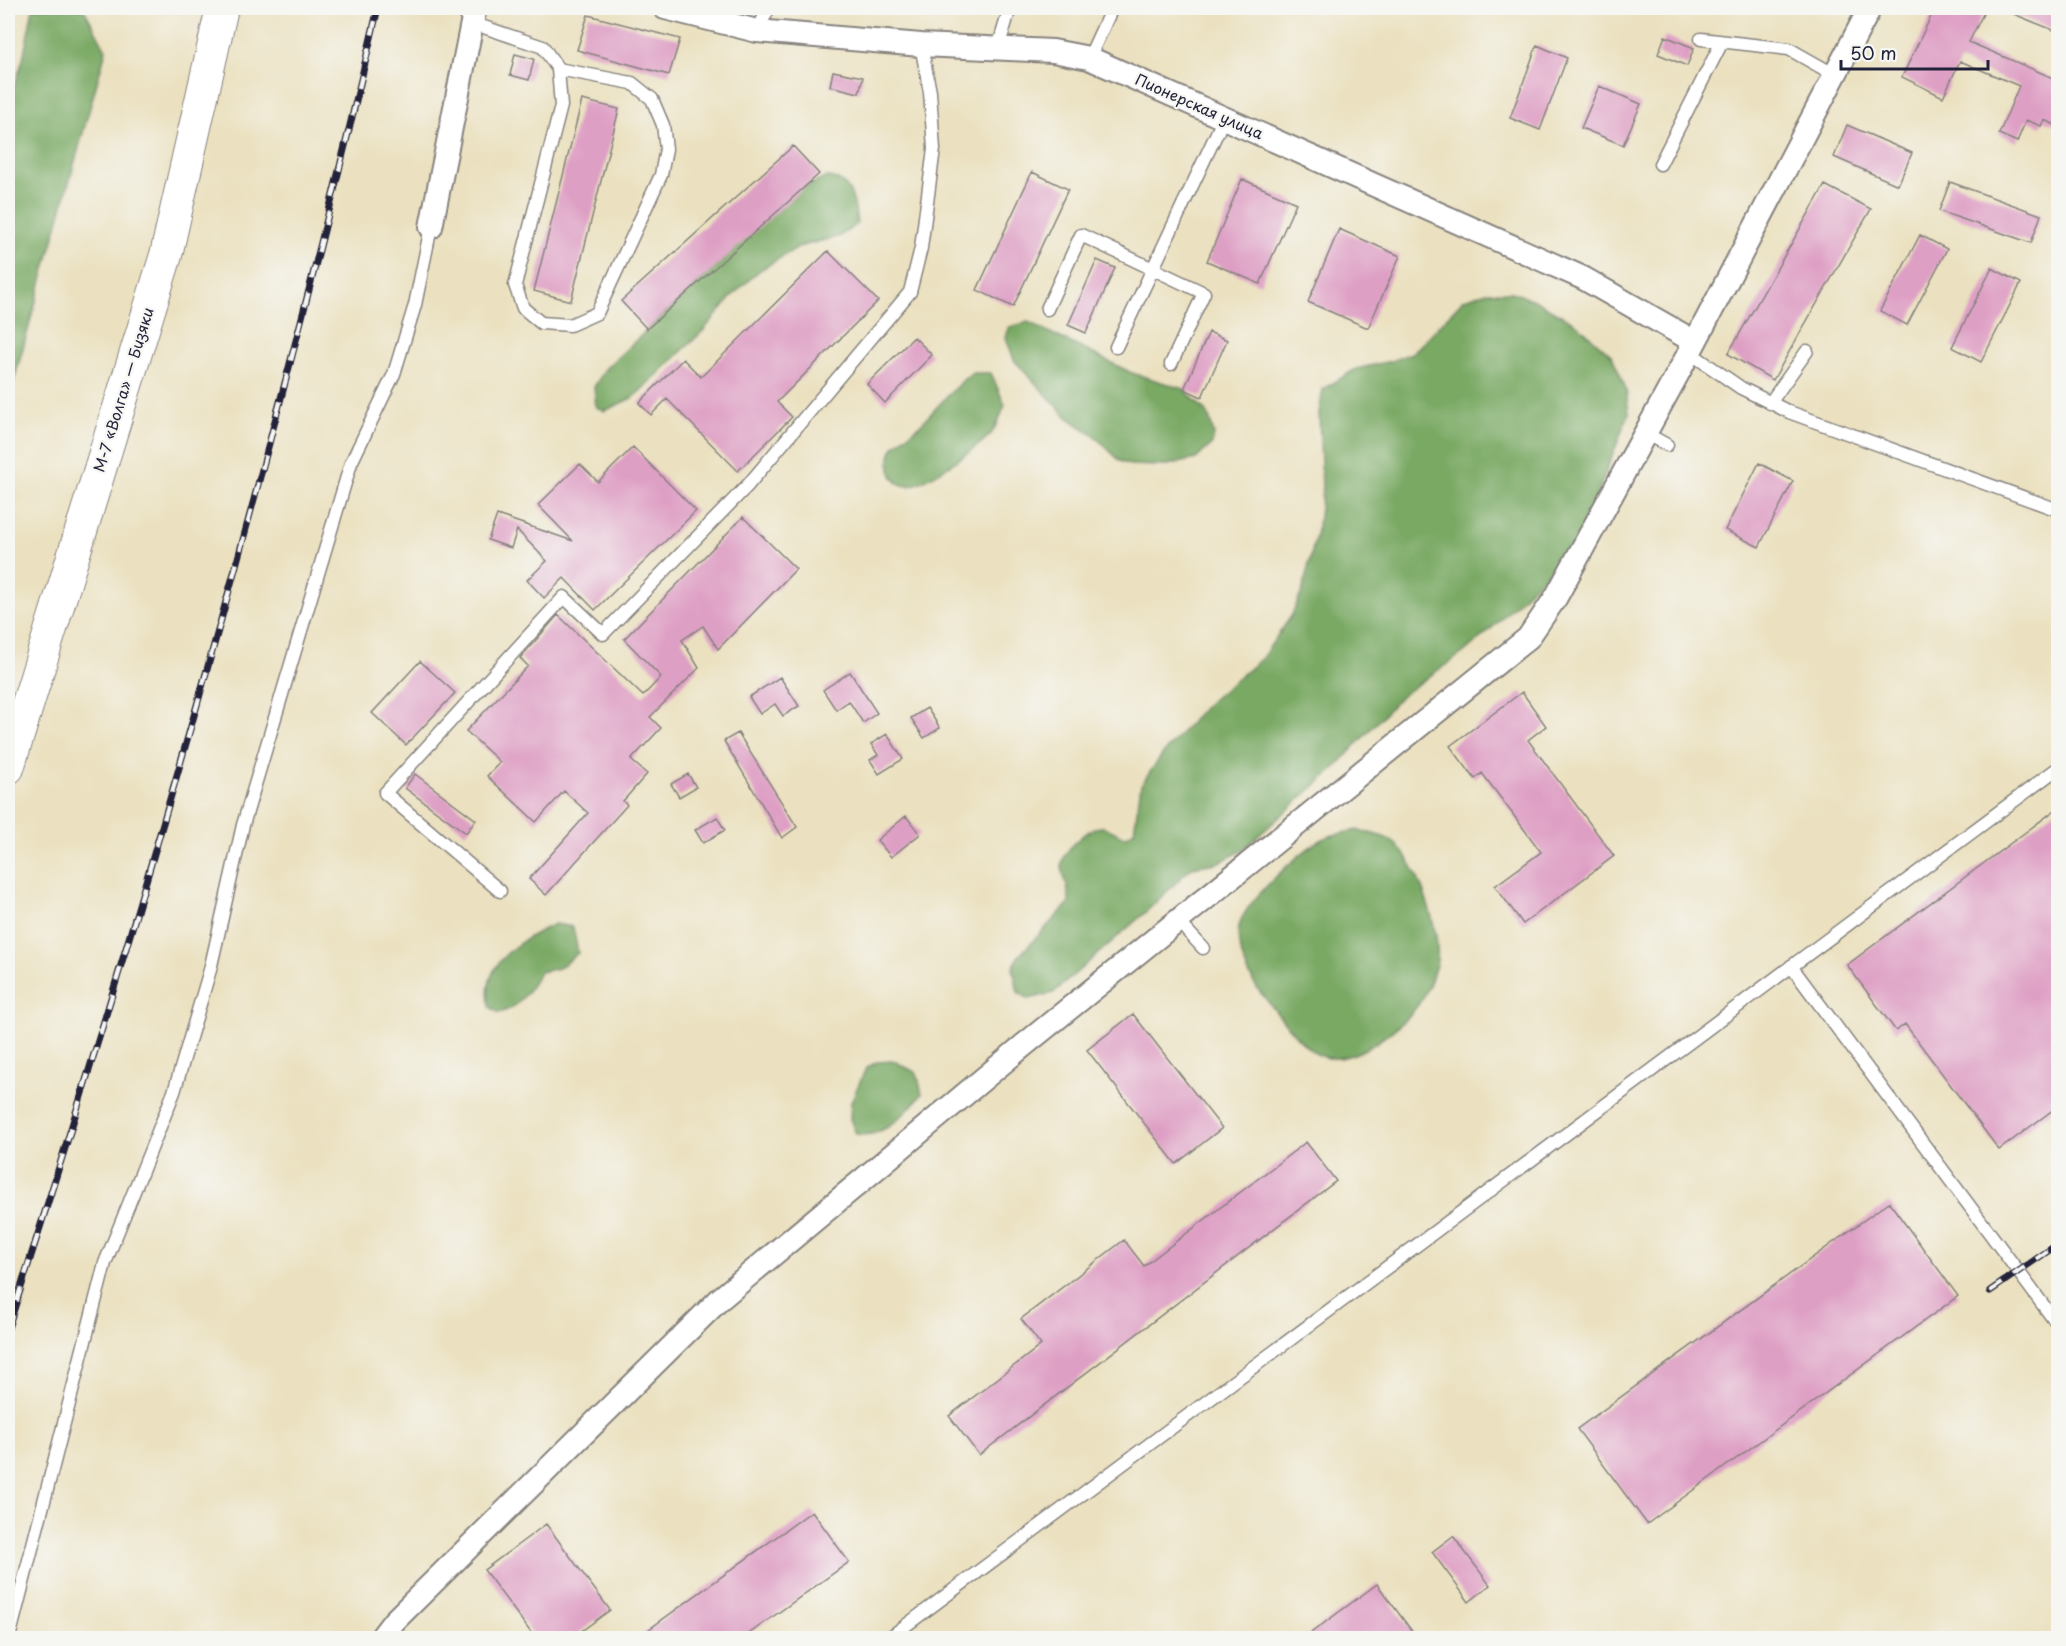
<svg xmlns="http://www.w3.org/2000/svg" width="2066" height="1646" font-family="'Playpen Sans',sans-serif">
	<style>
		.forest { fill: #79a963; stroke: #4e664f; stroke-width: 1.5 }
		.building { fill: #de9fc4 }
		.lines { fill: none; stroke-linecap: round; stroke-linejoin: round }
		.lane-casing { stroke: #86827e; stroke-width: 15 }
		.street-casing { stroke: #86827e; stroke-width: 26 }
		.secondary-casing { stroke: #86827e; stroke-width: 34 }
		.lane { stroke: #fff; stroke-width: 12 }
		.street { stroke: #fff; stroke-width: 22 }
		.secondary { stroke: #fff; stroke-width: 32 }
		.rail-casing { stroke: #22223b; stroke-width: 7 }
		.rail { stroke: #f6f6f2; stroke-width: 4.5; stroke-dasharray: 14; stroke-linecap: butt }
		.labels { text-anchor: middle; stroke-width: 4.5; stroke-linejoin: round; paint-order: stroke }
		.street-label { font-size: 15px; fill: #22223b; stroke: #f6f6f2 }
	</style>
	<rect width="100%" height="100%" fill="#f6f6f2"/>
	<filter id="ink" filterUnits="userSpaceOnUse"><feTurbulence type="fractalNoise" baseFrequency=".0167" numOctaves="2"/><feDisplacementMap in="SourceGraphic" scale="12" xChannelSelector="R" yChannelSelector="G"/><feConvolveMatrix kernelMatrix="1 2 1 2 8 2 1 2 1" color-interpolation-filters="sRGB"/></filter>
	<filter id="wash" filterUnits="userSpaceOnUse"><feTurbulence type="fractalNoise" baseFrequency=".008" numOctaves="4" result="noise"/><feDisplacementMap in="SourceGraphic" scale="24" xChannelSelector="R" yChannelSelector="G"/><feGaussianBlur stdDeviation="1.35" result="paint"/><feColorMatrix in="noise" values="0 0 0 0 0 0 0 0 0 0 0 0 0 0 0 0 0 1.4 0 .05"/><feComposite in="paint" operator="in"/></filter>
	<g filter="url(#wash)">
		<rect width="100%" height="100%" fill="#ebe1c0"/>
		<path class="forest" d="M33,8H74L85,11L106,50L8,402V106L23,59Z
			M827,177C852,179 855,203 857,224L840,236L798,247L760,270L734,294L703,331L634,397L605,411L596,407L594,387L605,369L797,191Z
			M1487,292H1512L1534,300L1577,324L1612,356L1626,389L1629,413L1588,518L1570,550L1491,629L1463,653L1401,696L1334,769L1240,852L1217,863L1192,867L1147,911L1053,993L1029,999L1018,992L1013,968L1018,957L1069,903C1070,889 1063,879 1062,866C1061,852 1089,825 1103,827C1110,829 1118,834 1125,837L1134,831L1141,785L1162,755L1206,705L1262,658L1292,615L1303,589L1318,526L1322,489L1319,413L1323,389L1356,369L1391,361L1414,352L1464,299Z
			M1028,322L1132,373L1184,389L1208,414L1214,434L1212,444L1196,459L1163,466L1130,465L1120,461L1097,438L1068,418L1014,360L1006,338L1009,327Z
			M971,373H991L1005,405C1001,415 998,425 991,434C980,446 929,481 913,485C891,491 884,462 894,447C900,439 912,433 919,426C937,408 951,390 971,373Z
			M1357,830C1368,833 1383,835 1392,841C1416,857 1444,937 1436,965C1433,975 1428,990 1422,999C1406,1025 1353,1068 1321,1056C1301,1048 1278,1013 1264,997C1250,980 1235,949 1239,927C1242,904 1302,850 1322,839C1332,834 1347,833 1357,830Z
			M555,924L573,927L578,953L559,968L540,972C529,990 520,1008 499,1013L490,1007C479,964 521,939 555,924Z
			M894,1061L917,1073L922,1094C906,1113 883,1140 856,1134L850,1119L851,1102L866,1068L877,1062Z"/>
		<g id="blocks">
			<path class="building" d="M1935,8H1986L1969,42L2058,80V126L2044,120L2041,126L2026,120L2017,142L1999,134L2019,86L1960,61L1943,97L1902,77Z
				M1999,8H2058V32Z
				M588,15L680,39L669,75L577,50Z
				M1665,36L1694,48L1687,66L1658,54Z
				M1537,45L1567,58L1540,130L1510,118Z
				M515,54L534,59L529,80L510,75Z
				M833,71L863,77L859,93L830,86Z
				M1599,86L1641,104L1623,145L1581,128Z
				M582,100L619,109L571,301L534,291Z
				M1847,125L1912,153L1898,185L1834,157Z
				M793,146L819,174L647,329L621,301Z
				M1032,172L1068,189L1013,307L977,290Z
				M1242,179L1296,203L1260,284L1207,261Z
				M1950,182L2041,215L2031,243L1939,211Z
				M1825,185L1871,209L1773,380L1728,354Z
				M1339,229L1400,256L1368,328L1308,302Z
				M1920,235L1947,249L1907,325L1880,311Z
				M828,251L878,301L777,402L792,417L738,471L667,399L651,415L639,403L683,359L701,377Z
				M1097,260L1115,268L1086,333L1068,325Z
				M1992,268L2021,283L1981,362L1952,347Z
				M1209,332L1227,340L1202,397L1184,389Z
				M914,337L932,355L885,403L867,384Z
				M633,447L696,511L595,610L564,578L544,598L527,580L547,561L517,530L511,548L488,540L497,515L573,541L538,505L580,464L598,482Z
				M1759,463L1793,481L1759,547L1725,530Z
				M743,517L796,569L718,649L703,626L682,640L699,668L650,717L661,728L631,760L647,774L623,801L627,805L546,895L529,879L588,813L564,791L536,822L487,776L500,762L466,731L528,666L520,658L558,615L643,696L661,677L624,639Z
				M420,661L455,693L406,745L372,713Z
				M850,672L877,713L863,723L849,701L836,710L823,690Z
				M780,677L799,706L783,716L775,704L760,714L749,697Z
				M1522,692L1546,726L1528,740L1614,856L1523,924L1495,886L1541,852L1482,773L1475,779L1450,746Z
				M927,708L940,728L924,738L911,718Z
				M738,733L797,827L782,838L724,741Z
				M887,734L903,759L879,774L870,760L878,755L871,744Z
				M415,774L476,820L466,833L405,788Z
				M688,774L696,787L679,797L671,784Z
				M2058,808V1106L1999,1150L1905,1024L1896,1031L1847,965Z
				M906,816L920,834L891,857L877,840Z
				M717,817L725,830L703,843L695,830Z
				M1133,1014L1222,1128L1176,1164L1087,1050Z
				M1306,1142L1336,1181L979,1455L949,1416L1041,1345L1021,1319L1124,1240L1144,1266Z
				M1889,1202L1958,1296L1647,1524L1577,1429Z
				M812,1511L849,1562L743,1638H637Z
				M546,1524L610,1610L572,1638H535L484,1570Z
				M1453,1536L1490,1585L1469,1602L1432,1552Z
				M1377,1584L1417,1638H1304Z"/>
		</g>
	</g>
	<g filter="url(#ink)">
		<use href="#blocks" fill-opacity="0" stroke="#86827e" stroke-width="1.5"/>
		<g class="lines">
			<g class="lane-casing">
				<path id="lane" d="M472,23L543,47L558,69L561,106L515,285L523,308L541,323L570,325L597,313L661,175L666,149L663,125L652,99L632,83L558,69
					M757,31L769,8
					M1701,39L1789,49L1835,75
					M998,48L1010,8
					M1089,58L1112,8
					M1660,164L1722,42
					M1047,309L1081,235L1204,293L1171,364
					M1116,347L1224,118
					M1689,352L1741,388L1789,412L2058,510
					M1770,403L1807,351
					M1645,433L1667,445
					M500,891L385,793L564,597L603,634L748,485L910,292L921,248L934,149L930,92L921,45
					M1178,921L1203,948
					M1791,966L2058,1325
					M9,1638L105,1263L174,1092L210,970L243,825L351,463L394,374L415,305L431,227
					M889,1638L2058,768"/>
			</g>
			<g class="street-casing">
				<path id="street" d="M665,8L757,31L921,45L1053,51L1089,58L1583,278L1695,342
					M431,227L475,8
					M381,1638L394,1621L720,1299L1024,1045L1528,638L1556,597L1695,342L1870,8"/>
			</g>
			<g class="secondary-casing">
				<path id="secondary" d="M8,768L166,255L222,8"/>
			</g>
			<use href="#lane" class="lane"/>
			<use href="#street" class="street"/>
			<use href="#secondary" class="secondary"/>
			<g class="rail-casing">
				<path id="rail" d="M1990,1291L2058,1244
					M8,1328C148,893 274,453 378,8"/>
			</g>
			<use href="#rail" class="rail"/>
		</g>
	</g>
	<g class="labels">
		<g class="street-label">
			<text transform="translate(1199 107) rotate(24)" y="5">Пионерская улица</text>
			<text transform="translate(124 390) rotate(-73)" y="5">М-7 «Волга» — Бизяки</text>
		</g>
	</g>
	<rect width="2066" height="1646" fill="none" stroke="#f6f6f2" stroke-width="30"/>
	<path d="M1841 60v9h147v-9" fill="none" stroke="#22223b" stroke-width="3"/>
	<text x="1850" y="60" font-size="18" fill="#22223b" stroke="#f6f6f2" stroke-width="4.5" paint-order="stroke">50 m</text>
</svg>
